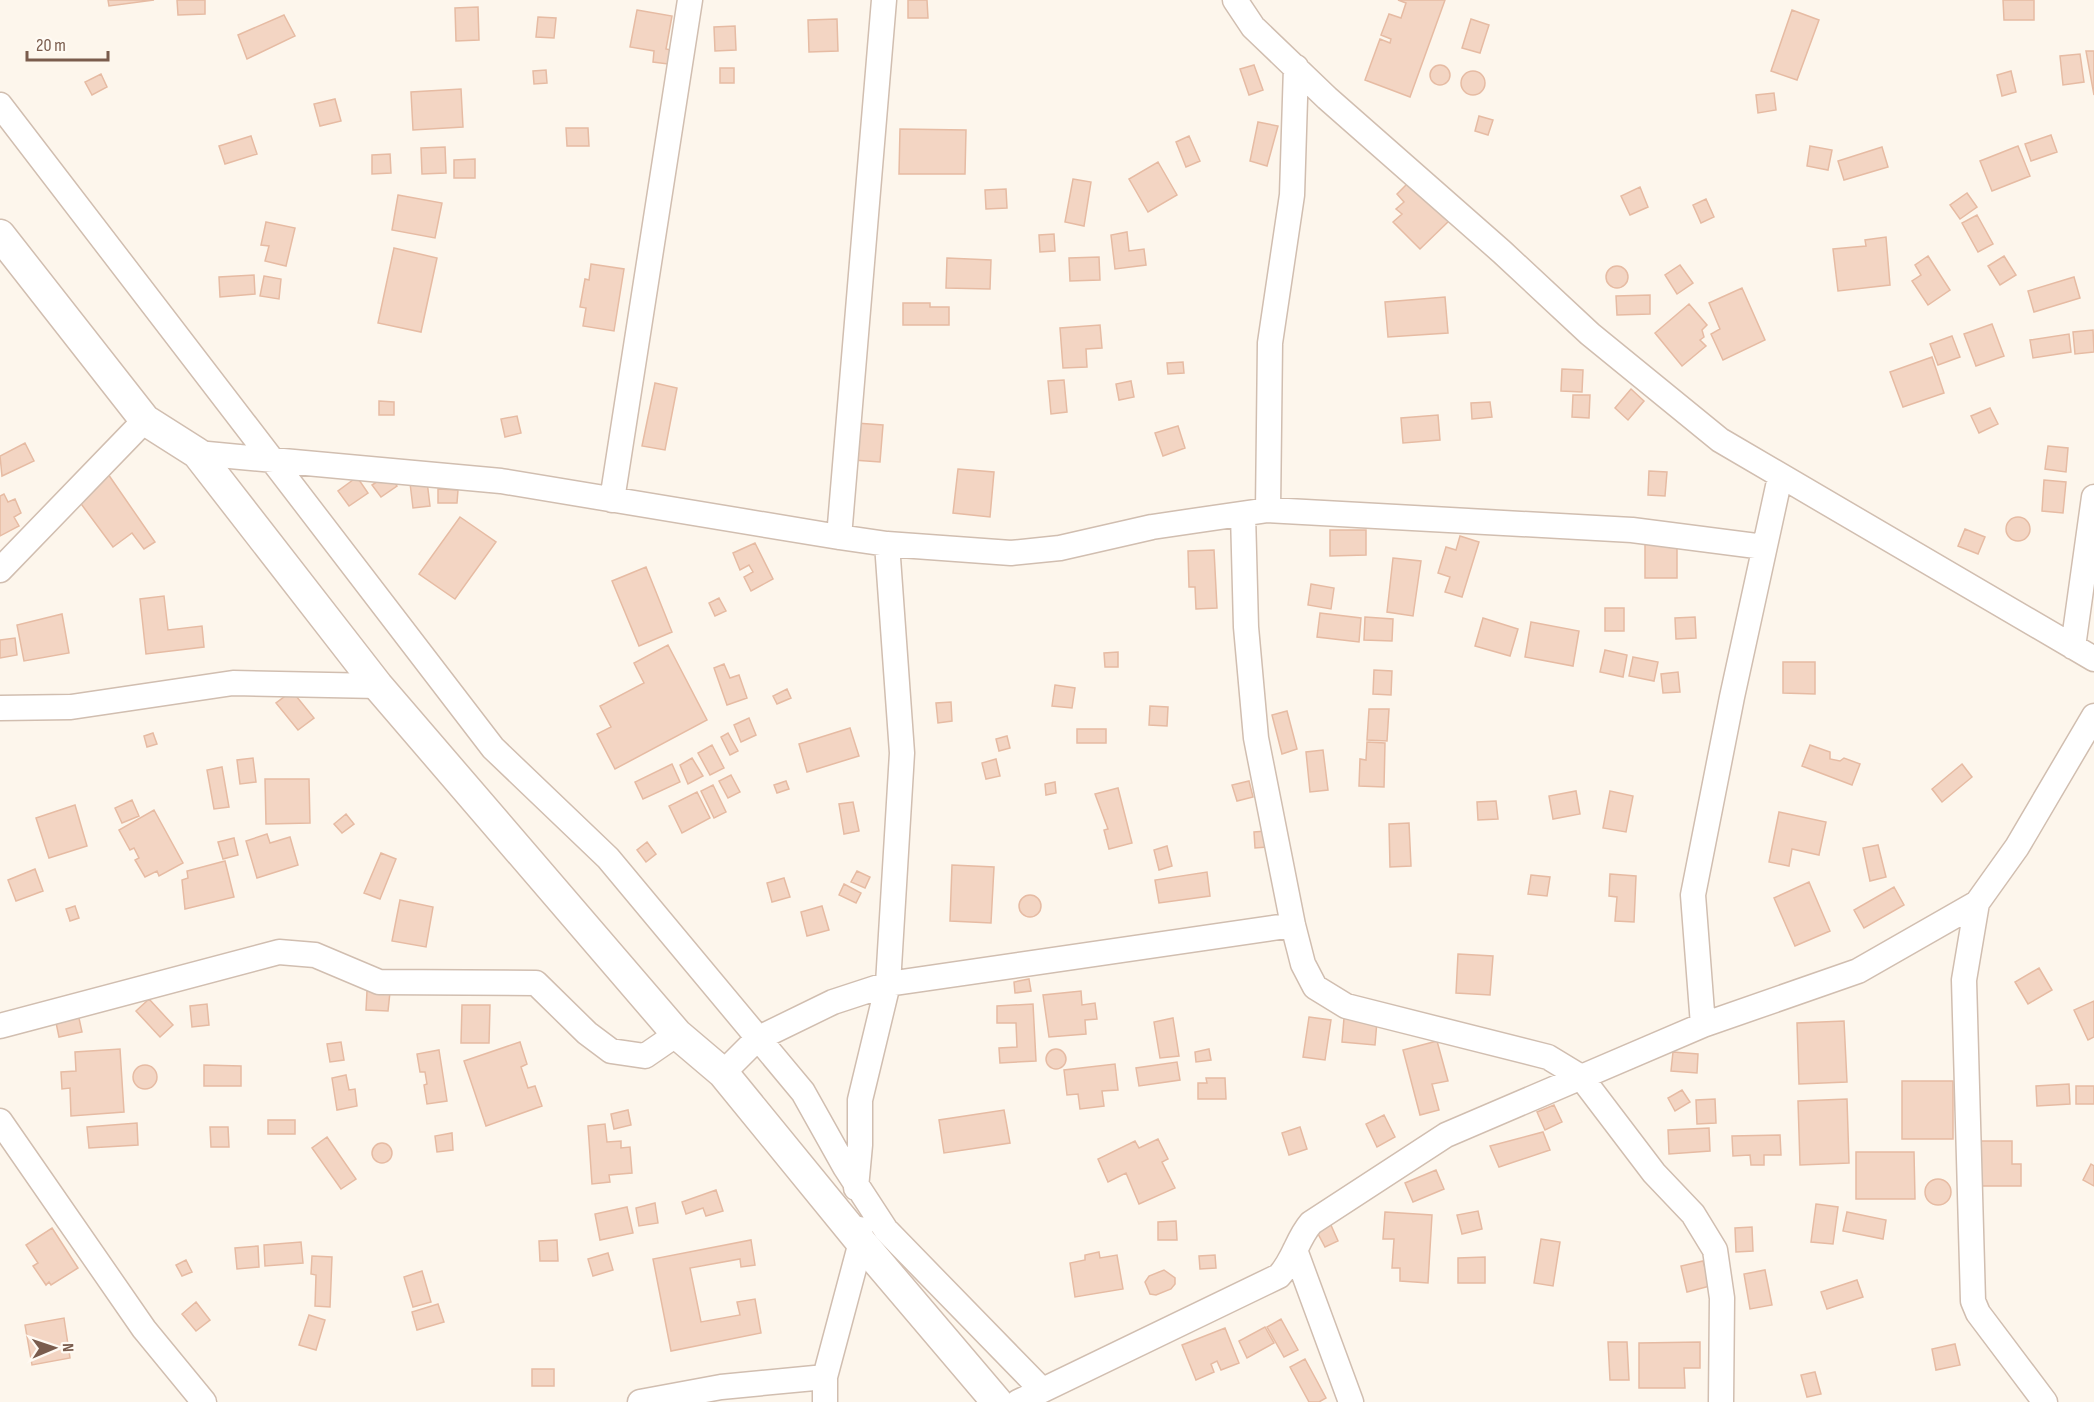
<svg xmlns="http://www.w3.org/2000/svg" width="2094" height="1402" font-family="'Sofia Sans Condensed',sans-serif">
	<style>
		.building { fill: #f3d5c3; stroke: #e6bba3; stroke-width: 1.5 }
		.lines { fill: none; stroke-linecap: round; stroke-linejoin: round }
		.minor-casing { stroke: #d1beb0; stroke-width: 27 }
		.tertiary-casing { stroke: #d1beb0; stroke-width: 33 }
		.minor { stroke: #fff; stroke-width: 24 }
		.tertiary { stroke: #fff; stroke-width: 30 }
	</style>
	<rect width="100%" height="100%" fill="#fdf6ec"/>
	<path class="building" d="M108,0H154L109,6Z
		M177,0H205V14L178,15Z
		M908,0H927L928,18H908Z
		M1398,0H1445L1410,97L1365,80L1380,39L1390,43L1391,39L1381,35L1389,14L1401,18L1406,3Z
		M2003,0H2034V20H2004Z
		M478,7L479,40L456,41L455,8Z
		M637,10L672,16L666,49L671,50L668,64L653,62L654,51L630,47Z
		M1792,10L1819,20L1797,80L1771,71Z
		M284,15L295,36L247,59L238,35Z
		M538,17L556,18L554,38L536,37Z
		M837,19L838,51L809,52L808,20Z
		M1471,19L1489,25L1480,53L1462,48Z
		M735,26L736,50L715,51L714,27Z
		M2086,51H2094V95Z
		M2080,54L2084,82L2063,85L2060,56Z
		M1430 75a10 10 0 1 1 20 0a10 10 0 1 1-20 0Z
		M1254,65L1263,90L1249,95L1240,69Z
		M720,68H734V83H720Z
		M546,70L547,83L534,84L533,71Z
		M2011,71L2016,92L2002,96L1997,75Z
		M1461 83a12 12 0 1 1 24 0a12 12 0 1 1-24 0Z
		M101,74L107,87L92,95L85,82Z
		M461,89L463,127L413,130L411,92Z
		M1774,93L1776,110L1758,113L1756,95Z
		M335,99L341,121L320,126L314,104Z
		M1479,116L1493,120L1488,135L1475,131Z
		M1258,122L1278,126L1267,166L1250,161Z
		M566,128H588L589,146H567Z
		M900,129L966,130L965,174H899Z
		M2051,135L2057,152L2031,161L2025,144Z
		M251,136L257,154L225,164L219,146Z
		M1189,136L1200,161L1186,167L1176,142Z
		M1810,146L1832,150L1828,170L1807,166Z
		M2018,146L2030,176L1992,191L1980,161Z
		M445,147L446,173L422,174L421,148Z
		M1882,147L1888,167L1844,180L1838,161Z
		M390,154L391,173L372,174V155Z
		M475,159V178H454V160Z
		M1158,162L1177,195L1148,212L1129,179Z
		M1073,179L1091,182L1084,226L1065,222Z
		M1411,180L1450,220L1420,249L1393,222L1402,214L1396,209L1404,202L1397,194Z
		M1640,187L1648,207L1630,215L1621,196Z
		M1006,189L1007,208L986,209L985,190Z
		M1967,193L1977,207L1960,219L1950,205Z
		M398,195L442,203L435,238L392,230Z
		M1706,199L1714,217L1701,223L1693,205Z
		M1977,215L1993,244L1978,252L1962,223Z
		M266,222L295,228L286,266L265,261L269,246L261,245Z
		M1127,232L1129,251L1144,249L1146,265L1115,269L1111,235Z
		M1054,234L1055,251L1040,252L1039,235Z
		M1886,237L1890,285L1838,291L1833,249L1866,246L1865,240Z
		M394,248L437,258L421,332L378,323Z
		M1928,256L1950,290L1928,305L1912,281L1921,275L1915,265Z
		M2004,256L2016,275L2000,285L1988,266Z
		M1099,257L1100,280L1070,281L1069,258Z
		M947,258L991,260L990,289L946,288Z
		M591,264L624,269L614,331L583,326L586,308L580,307L585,279L589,280Z
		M1680,265L1693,283L1677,294L1665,275Z
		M1606 277a11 11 0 1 1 22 0a11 11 0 1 1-22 0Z
		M254,275L255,294L220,297L219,277Z
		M264,276L281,279L279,299L260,296Z
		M2074,277L2080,298L2034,312L2028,291Z
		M1742,288L1765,340L1723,360L1711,334L1720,329L1709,303Z
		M1650,295V314L1617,315L1616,296Z
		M1445,297L1448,333L1388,337L1385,302Z
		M903,303H930V307H949V325H903Z
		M1689,304L1707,325L1702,330L1704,337L1700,340L1706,346L1682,366L1655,333Z
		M1992,324L2004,356L1976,366L1964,334Z
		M1100,325L1102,348L1086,349L1087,367L1063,368L1060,328Z
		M2093,330L2094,352L2075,354L2073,332Z
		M2069,334L2071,352L2033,358L2030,340Z
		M1952,336L1960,357L1938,365L1930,344Z
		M1932,357L1944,393L1903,407L1890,372Z
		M1183,362L1184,373L1168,374L1167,363Z
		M1562,369L1583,370L1582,392L1561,391Z
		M1064,380L1067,412L1051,414L1048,381Z
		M1131,381L1134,397L1119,400L1116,384Z
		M655,383L677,388L665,450L642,446Z
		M1631,389L1644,401L1628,420L1615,408Z
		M1573,395H1590L1589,418L1572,417Z
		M379,401L394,402V415H379Z
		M1490,402L1492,417L1472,419L1471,403Z
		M1990,408L1998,424L1979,433L1971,416Z
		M1438,415L1440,440L1403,443L1401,418Z
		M517,416L521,433L505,437L501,419Z
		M856,423L883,425L880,462L853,460Z
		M1178,426L1185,448L1163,456L1155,433Z
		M25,443L34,461L2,476L0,456Z
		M2048,446L2068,448L2066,472L2045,469Z
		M958,469L994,472L990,517L953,513Z
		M1649,471L1667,472L1665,496L1648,495Z
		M108,474L155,542L144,549L132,533L113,547L76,497Z
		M389,474L397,486L381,497L372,485Z
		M357,477L368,493L349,506L338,491Z
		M2044,480L2066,482L2063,513L2042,511Z
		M427,481L430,506L413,508L410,483Z
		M438,489L458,490L457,503H438Z
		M4,494L8,502L15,499L21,513L14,517L19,526L0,536V496Z
		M2006 529a12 12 0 1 1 24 0a12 12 0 1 1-24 0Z
		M460,517L496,542L455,599L419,574Z
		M1965,529L1985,537L1978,554L1958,546Z
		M1330,530H1366V555L1330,556Z
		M1460,536L1479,542L1462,597L1445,592L1450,577L1438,573L1446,547L1456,550Z
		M1645,542H1677V578H1645Z
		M755,543L773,579L751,591L744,577L753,572L749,565L740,570L733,553Z
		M1214,550L1217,608L1196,609L1195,587H1189L1188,551Z
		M1393,558L1421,561L1413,616L1387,612Z
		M646,567L672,632L639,646L612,581Z
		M1311,584L1334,588L1331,609L1308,605Z
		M164,596L168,630L202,626L204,647L146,654L140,599Z
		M719,598L726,611L715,616L709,603Z
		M1605,608H1624V631H1605Z
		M1320,613L1361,618L1359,642L1317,637Z
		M62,614L69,653L24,661L17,625Z
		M1365,617L1393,619L1392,641L1364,640Z
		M1695,617L1696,638L1676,639L1675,618Z
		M1483,618L1518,629L1510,656L1475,646Z
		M1531,622L1579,631L1573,666L1525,657Z
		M15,638L17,655L0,658V640Z
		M668,645L707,720L615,769L597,734L611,727L600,706L644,683L634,663Z
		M1605,650L1627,655L1623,677L1600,672Z
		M1118,652V667H1105L1104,653Z
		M1633,657L1658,662L1654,681L1629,676Z
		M1783,662H1815V694L1783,693Z
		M724,664L730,678L739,675L747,698L727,705L714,668Z
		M1374,670L1392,671L1391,695L1373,694Z
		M1678,672L1680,692L1663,693L1661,674Z
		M1055,685L1075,688L1072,708L1052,706Z
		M787,689L791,698L777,704L773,696Z
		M292,691L314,718L298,730L276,703Z
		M951,702L952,721L938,723L936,703Z
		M1150,706L1168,707L1167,726L1149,725Z
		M1369,709H1389L1387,741L1367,740Z
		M1287,711L1297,749L1282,754L1272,715Z
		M749,718L756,735L741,742L734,725Z
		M850,728L859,756L807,772L799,744Z
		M1077,729H1106V743H1077Z
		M153,733L157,744L147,747L144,736Z
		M728,733L738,751L730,755L721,737Z
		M1007,736L1010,748L999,751L996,739Z
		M1367,742L1385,743L1384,787L1359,786L1360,759L1366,760Z
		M712,745L724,768L710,775L698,753Z
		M1810,745L1830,752V759L1840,761L1844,758L1860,764L1852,785L1802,766Z
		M1323,750L1328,790L1310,792L1306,752Z
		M253,758L256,782L240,784L237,760Z
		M692,758L703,776L688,784L680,765Z
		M996,759L1000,776L986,779L982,763Z
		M672,764L680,782L643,799L635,782Z
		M1962,764L1972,777L1942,802L1932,789Z
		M222,767L229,807L214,809L207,770Z
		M731,775L740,792L728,798L719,781Z
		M265,779H309L310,823L266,824Z
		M786,781L789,789L777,793L774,785Z
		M1249,781L1253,797L1237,801L1232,785Z
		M1055,782L1056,793L1046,795L1045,784Z
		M713,785L726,812L714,818L701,791Z
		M1118,788L1132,843L1109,849L1104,830L1108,829L1095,794Z
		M1576,791L1580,814L1553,819L1549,796Z
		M1610,791L1633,796L1626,832L1603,828Z
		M697,792L710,818L682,833L669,806Z
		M132,800L139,816L122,823L115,808Z
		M1496,801L1498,819L1478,820L1477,802Z
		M853,802L859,831L844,834L839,804Z
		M75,805L87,846L49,858L36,818Z
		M154,810L183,863L159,876L157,871L145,877L135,860L139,858L134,848L130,850L119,830Z
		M1779,812L1826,822L1819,855L1792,849L1789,866L1769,862Z
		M346,814L354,824L342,833L334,824Z
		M1409,823L1411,866L1390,867L1389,824Z
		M1266,831L1267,847L1255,848L1254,832Z
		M267,834L270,843L290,837L298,865L257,878L246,841Z
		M234,838L238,855L223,859L218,842Z
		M647,842L656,854L646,862L637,850Z
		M1878,845L1886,877L1870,881L1863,848Z
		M1167,846L1172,866L1159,870L1154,850Z
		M381,853L396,859L380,899L364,893Z
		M225,861L234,897L185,909L182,880L188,878L187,871Z
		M952,865L994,867L991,923L950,921Z
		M35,869L43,891L16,901L8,880Z
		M857,871L870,877L865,888L851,882Z
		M1207,872L1210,896L1159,903L1155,880Z
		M1610,874L1636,876L1634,922L1615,921L1617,897L1609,896Z
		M1531,875L1550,877L1547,896L1528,894Z
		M784,878L790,897L772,902L767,883Z
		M1809,882L1830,931L1795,946L1774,898Z
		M844,884L861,893L856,903L839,895Z
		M1894,887L1904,905L1864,928L1854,910Z
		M1019 906a11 11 0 1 1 22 0a11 11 0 1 1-22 0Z
		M400,900L433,907L426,947L392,941Z
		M75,906L79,918L70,921L66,909Z
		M822,906L829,930L807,936L801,912Z
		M1458,954L1493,956L1490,995L1456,993Z
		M2039,968L2052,990L2028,1004L2015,982Z
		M1029,979L1031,991L1015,993L1014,982Z
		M367,991L390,992L388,1011L366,1010Z
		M1081,991L1082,1005L1095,1003L1097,1019L1085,1020L1086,1034L1049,1037L1043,995Z
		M149,999L173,1025L160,1037L136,1011Z
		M2094,1001V1037L2088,1040L2074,1010Z
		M207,1004L209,1025L192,1027L190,1006Z
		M1033,1004L1036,1061L1000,1063L999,1048L1017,1047L1016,1023H997V1006Z
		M462,1005H490L489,1043H461Z
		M77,1009L82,1032L59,1037L54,1013Z
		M1309,1017L1331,1020L1325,1060L1303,1057Z
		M1173,1018L1179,1056L1160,1058L1154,1022Z
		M1344,1018L1377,1021L1375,1045L1342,1042Z
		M1844,1021L1847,1082L1799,1084L1797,1023Z
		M1437,1041L1448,1081L1432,1084L1439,1110L1420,1115L1403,1050Z
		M341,1042L344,1060L330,1062L327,1044Z
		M520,1042L527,1064L521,1067L528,1088L535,1086L542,1106L486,1126L464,1061Z
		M1046 1059a10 10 0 1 1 20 0a10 10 0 1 1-20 0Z
		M120,1049L124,1112L71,1116L70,1088L62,1089L61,1072L76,1071L75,1052Z
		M1209,1049L1211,1060L1196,1062L1195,1052Z
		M439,1050L447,1101L427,1104L424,1085L427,1084L425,1072H420L417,1054Z
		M1673,1052L1698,1054L1697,1073L1671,1071Z
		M1177,1062L1180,1080L1139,1086L1136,1068Z
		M1115,1064L1118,1090L1102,1091L1104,1106L1080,1109L1078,1094L1067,1095L1064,1070Z
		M133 1077a12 12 0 1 1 24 0a12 12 0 1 1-24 0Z
		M204,1065L241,1066V1086H204Z
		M346,1075L349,1090L355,1089L357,1106L337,1110L332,1078Z
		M1206,1078H1225L1226,1099H1198V1083H1207Z
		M1902,1081H1953V1139H1902Z
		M2069,1084L2070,1104L2037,1106L2036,1086Z
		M2076,1086H2094V1104H2076Z
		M1682,1090L1690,1102L1675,1111L1668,1098Z
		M1715,1099L1716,1123L1697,1124L1696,1100Z
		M1847,1099L1849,1163L1800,1165L1798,1101Z
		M1554,1105L1562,1122L1545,1130L1537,1112Z
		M628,1110L631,1125L614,1129L611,1114Z
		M1004,1110L1010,1143L944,1153L939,1120Z
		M1384,1115L1395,1137L1377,1147L1366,1124Z
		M268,1120H295V1134H268Z
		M137,1123L138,1145L89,1148L87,1127Z
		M605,1124L607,1142L621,1141V1148L630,1147L632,1173L609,1175L610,1182L592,1184L588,1126Z
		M210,1127H228L229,1147H211Z
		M1300,1127L1307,1149L1289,1155L1282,1133Z
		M1709,1128L1710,1151L1669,1154L1668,1130Z
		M1543,1132L1550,1150L1499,1167L1490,1146Z
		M452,1133L453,1150L437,1152L435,1136Z
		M1780,1135L1781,1155H1764V1165H1751L1750,1155L1733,1156L1732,1136Z
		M327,1137L356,1179L341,1189L312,1148Z
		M1158,1139L1168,1159L1162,1162L1175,1188L1139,1204L1126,1173L1108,1182L1098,1159L1135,1141L1139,1148Z
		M1980,1141H2012V1164H2021V1186H1980Z
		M372 1153a10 10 0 1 1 20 0a10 10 0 1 1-20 0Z
		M1856,1152H1914L1915,1199H1856Z
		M2091,1164L2094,1166V1186L2083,1180Z
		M1436,1170L1444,1189L1413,1202L1405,1183Z
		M1925 1192a13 13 0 1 1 26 0a13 13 0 1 1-26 0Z
		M716,1190L723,1211L706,1216L703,1208L686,1214L682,1202Z
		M655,1203L658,1223L639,1226L636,1208Z
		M1816,1204L1838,1207L1833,1244L1811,1242Z
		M627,1207L633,1233L600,1240L595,1214Z
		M1478,1211L1482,1229L1462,1234L1457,1215Z
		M1385,1212L1432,1215L1428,1283L1400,1281V1268H1392L1394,1239H1383Z
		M1847,1212L1886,1220L1883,1239L1843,1231Z
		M1176,1221L1177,1240H1158V1222Z
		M1330,1223L1338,1241L1325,1247L1316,1230Z
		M1752,1227L1753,1251L1736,1252L1735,1228Z
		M52,1228L78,1268L51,1285L49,1282L46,1285L33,1266L38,1263L26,1245Z
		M1541,1239L1560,1242L1553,1286L1534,1283Z
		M557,1240L558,1261H540L539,1241Z
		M751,1240L755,1265L741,1267L740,1259L690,1268L701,1322L740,1315L737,1302L755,1299L761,1333L671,1351L653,1259Z
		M301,1242L303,1263L265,1266L264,1245Z
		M258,1246L259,1267L237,1269L235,1248Z
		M1099,1252L1100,1258L1117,1255L1123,1289L1075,1297L1070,1263L1085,1260V1255Z
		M608,1253L613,1270L593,1276L588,1259Z
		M1215,1255L1216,1268L1200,1269L1199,1256Z
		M312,1256L332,1257L330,1307L315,1306L316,1275L311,1274Z
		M1485,1257V1283H1458V1258Z
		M186,1260L192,1272L182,1276L176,1265Z
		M1703,1261L1710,1286L1687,1292L1681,1266Z
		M1164,1270L1175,1278V1284L1171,1289L1156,1295L1150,1294L1145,1282L1149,1276Z
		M1765,1270L1772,1305L1750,1309L1744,1274Z
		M422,1271L431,1302L413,1307L404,1277Z
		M1857,1280L1863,1297L1827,1309L1821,1292Z
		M196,1302L210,1320L196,1331L182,1314Z
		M438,1304L444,1322L417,1330L412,1312Z
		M309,1315L325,1320L316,1350L299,1345Z
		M64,1318L70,1358L32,1365L25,1325Z
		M1281,1319L1298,1350L1284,1357L1267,1327Z
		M1265,1327L1274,1343L1247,1358L1239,1341Z
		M1225,1328L1239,1363L1221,1370L1217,1361L1211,1364L1214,1372L1196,1380L1182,1345Z
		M1608,1342H1627L1629,1380H1610Z
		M1700,1342V1368H1684L1685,1388H1639V1343Z
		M1955,1344L1960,1365L1936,1370L1932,1349Z
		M1305,1359L1326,1398L1319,1402H1309L1290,1367Z
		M532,1369H554V1386H532Z
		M1815,1372L1821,1394L1807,1397L1801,1375Z"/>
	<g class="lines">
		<g class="minor-casing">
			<path id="minor" d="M1235,0L1253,27L1327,98L1502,252L1590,334L1720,440L2094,659
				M0,105L493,748L608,858L803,1092L845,1167L886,1230L1041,1389
				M197,453L501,481L839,537L887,544L1011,553L1060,548L1152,527L1268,510L1632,530L1764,547
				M612,500L690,0
				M1268,510L1270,343L1292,195L1296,67
				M1243,514L1246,627L1256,738L1293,925L1303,964L1315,987L1346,1006L1548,1057L1581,1077L1654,1173L1693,1214L1715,1250L1722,1298L1721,1402
				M839,537L884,0
				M0,570L145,420
				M2073,647L2094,497
				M0,708L71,707L233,683L378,686
				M1977,903L1964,980L1973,1301L1978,1313L2045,1402
				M1703,1025L1693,895L1732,697L1780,477
				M0,1026L279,952L315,955L379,982L536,983L587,1033L611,1051L645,1056L677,1034
				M723,1073L757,1039L833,1002L888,984L1293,925
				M0,1121L144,1329L204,1402
				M856,1188L860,1145V1100L888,984L902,753L887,544
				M1295,1250L1351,1402
				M640,1402L721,1387L825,1377
				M825,1402V1377L861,1242L860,1229
				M1018,1402L1279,1276C1294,1260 1297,1239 1311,1223L1446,1135L1703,1025L1858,971L1977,903L2017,847L2094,716"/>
		</g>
		<g class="tertiary-casing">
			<path id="tertiary" d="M0,235L145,420L197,453L378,686L677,1034L723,1073L861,1242L997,1402"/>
		</g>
		<use href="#minor" class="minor"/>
		<use href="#tertiary" class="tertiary"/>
	</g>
	<g transform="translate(54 1348) rotate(88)" stroke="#fffaf3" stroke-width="4.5" paint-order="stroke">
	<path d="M0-4.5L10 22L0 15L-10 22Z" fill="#7a5c4d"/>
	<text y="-9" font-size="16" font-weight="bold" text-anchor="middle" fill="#7a5c4d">N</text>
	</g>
	<path d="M27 51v9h81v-9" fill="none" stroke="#7a5c4d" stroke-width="3"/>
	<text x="36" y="51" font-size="18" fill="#7a5c4d" stroke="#fffaf3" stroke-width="4.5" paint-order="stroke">20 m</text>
</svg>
